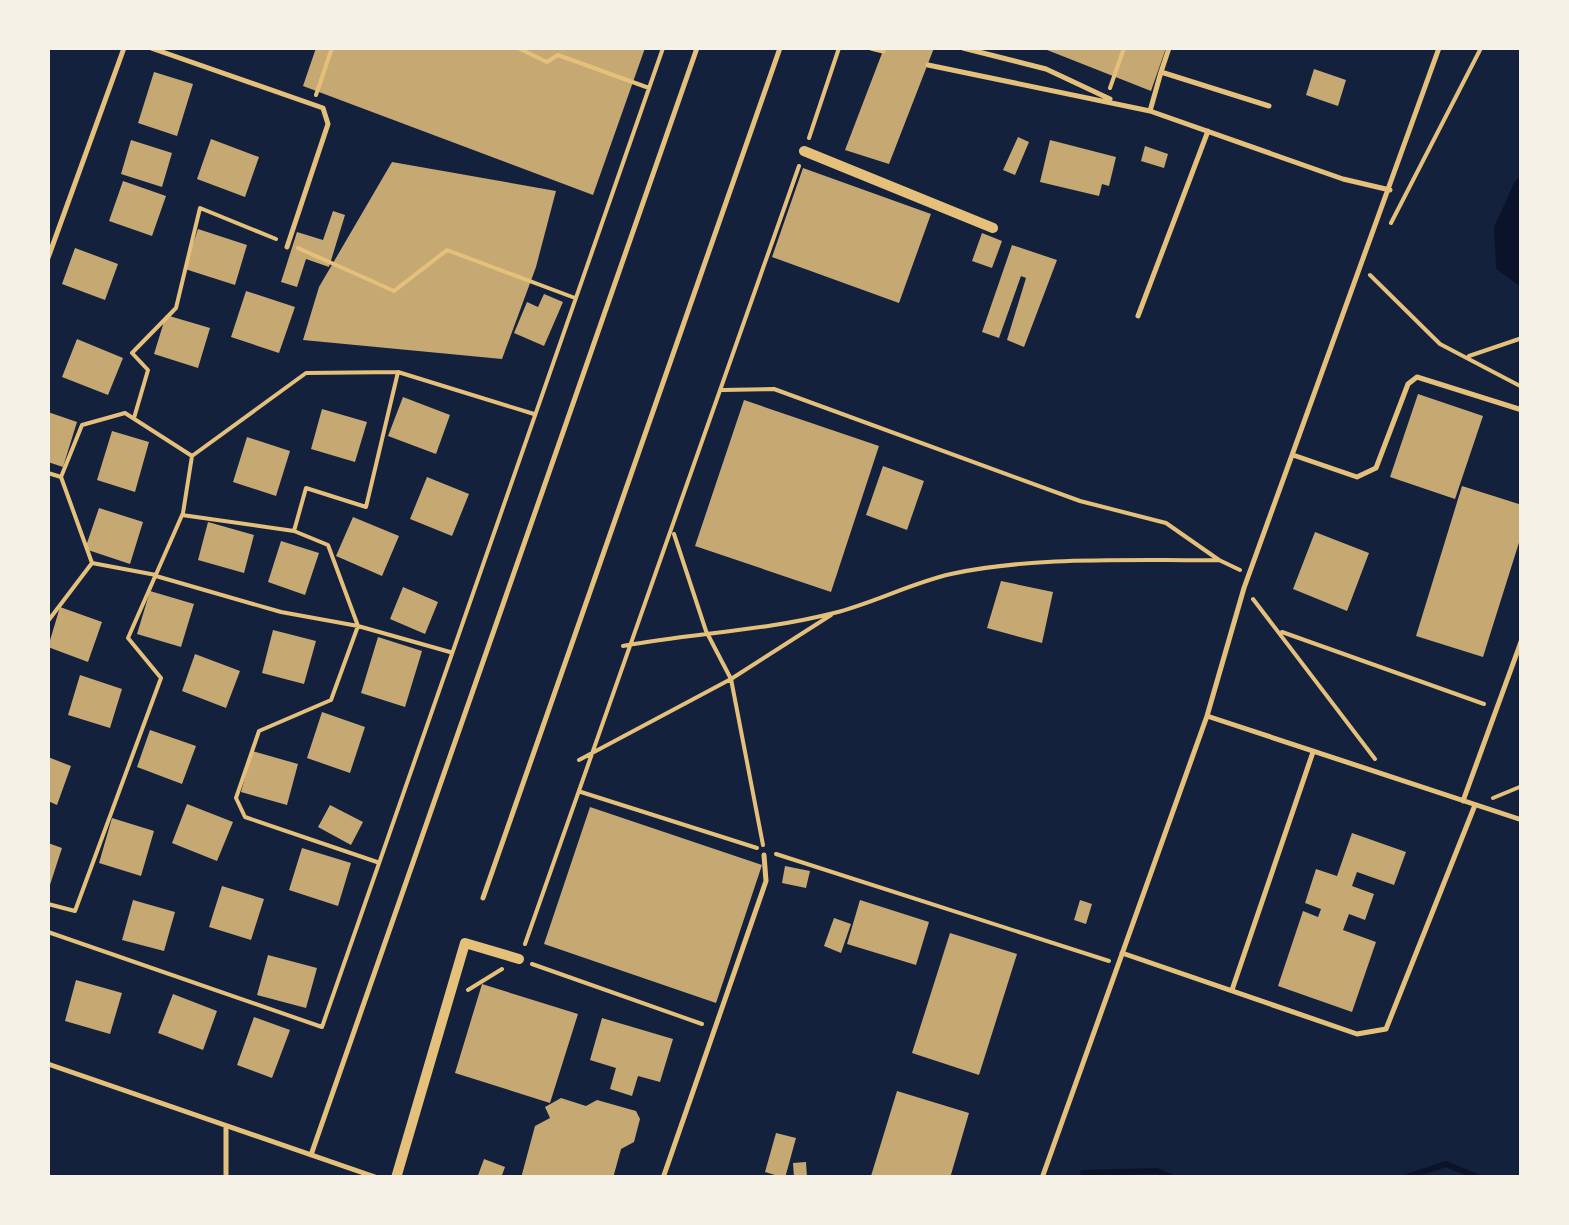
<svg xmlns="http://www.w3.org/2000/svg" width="1569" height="1225" font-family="Rubik,sans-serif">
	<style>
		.water { fill: #0b132b }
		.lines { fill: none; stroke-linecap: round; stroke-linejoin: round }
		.stream { stroke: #0b132b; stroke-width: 6 }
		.building { fill: #c6a872 }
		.path { stroke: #e5c07b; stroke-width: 4 }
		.service { stroke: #e5c07b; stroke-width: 5 }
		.minor { stroke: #e5c07b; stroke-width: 10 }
	</style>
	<rect width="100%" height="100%" fill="#14213d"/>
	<path class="water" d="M1521,177V287L1496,269L1494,227L1515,181Z"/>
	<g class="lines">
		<path class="stream" d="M1083,1173L1157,1171L1173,1178
			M1404,1178L1446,1164L1480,1178"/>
	</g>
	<path class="building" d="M316,48H645L593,195L303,86Z
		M884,48H934L889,164L845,150Z
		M1042,48H1166L1151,91Z
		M1314,69L1346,80L1338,106L1306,95Z
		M154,72L193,84L177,136L138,123Z
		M1018,137L1029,142L1015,175L1003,170Z
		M211,139L259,157L245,197L197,179Z
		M131,140L172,153L162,187L121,174Z
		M1050,140L1116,157L1109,186L1102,184L1099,196L1040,182Z
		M1145,146L1168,154L1164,168L1141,161Z
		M392,162L556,191L536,267L502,359L303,340L319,287Z
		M803,168L931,214L899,303L772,257Z
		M123,181L166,196L152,236L109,221Z
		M333,211L345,215L329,267L306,259L297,287L281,282L297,232L323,240Z
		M198,229L247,245L235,285L185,269Z
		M982,233L1002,241L992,268L972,261Z
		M1012,245L1057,260L1024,347L1007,340L1026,278L1021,276L999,338L982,332Z
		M75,248L118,264L105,300L62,284Z
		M246,291L295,307L279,353L231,337Z
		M544,294L563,302L544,346L514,333L527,302L538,307Z
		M166,315L210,328L198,368L154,354Z
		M77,339L123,358L108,395L62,377Z
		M1418,394L1483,416L1455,499L1390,477Z
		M403,397L450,415L436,454L388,436Z
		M744,400L879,446L831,592L695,546Z
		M322,409L367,422L355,462L311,449Z
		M48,412L77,422L63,467L48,462Z
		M112,431L149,442L135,492L97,480Z
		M247,437L290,451L276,496L233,482Z
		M883,466L924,481L907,530L866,515Z
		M427,477L469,494L452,536L410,519Z
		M1462,486L1522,505V533L1483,657L1416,636Z
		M99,508L143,522L130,564L85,549Z
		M353,517L399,536L382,576L336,556Z
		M208,522L254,535L244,573L198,560Z
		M1315,532L1369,553L1347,611L1293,589Z
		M281,541L319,553L305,595L268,582Z
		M1001,581L1053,592L1042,643L987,628Z
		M403,587L438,602L425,634L390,619Z
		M150,591L194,604L181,647L137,634Z
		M60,607L102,622L88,662L48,647Z
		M273,630L316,641L304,684L262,673Z
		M378,637L422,651L405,707L361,693Z
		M195,654L240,671L226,708L182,691Z
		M80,675L122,689L110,728L68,715Z
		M322,712L365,727L350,773L307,758Z
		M150,730L196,746L182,784L137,767Z
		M252,751L298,764L287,805L241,792Z
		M48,757L71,766L57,805L48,801Z
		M187,804L233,822L217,861L172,843Z
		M330,805L363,822L351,845L318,827Z
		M590,807L762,865L716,1003L544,944Z
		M112,818L154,831L141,876L99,863Z
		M1352,833L1406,852L1394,885L1357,872L1352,886L1374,894L1365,920L1349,914L1343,930L1376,942L1352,1012L1278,986L1303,911L1318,917L1321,909L1305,903L1316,869L1337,876Z
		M48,843L62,848L48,891Z
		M302,848L351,863L338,906L289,890Z
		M785,866L810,871L806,888L782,883Z
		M222,886L264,899L251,940L209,927Z
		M133,900L175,912L164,951L122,940Z
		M860,900L929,922L916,965L847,944Z
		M1080,900L1092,904L1086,924L1074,920Z
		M834,918L851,924L841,953L824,946Z
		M950,933L1017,954L979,1075L912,1053Z
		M268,955L317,968L306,1008L257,995Z
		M76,980L122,993L110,1034L65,1021Z
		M482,984L578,1014L550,1103L455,1073Z
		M173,994L217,1011L203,1050L158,1033Z
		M254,1017L290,1030L272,1078L237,1065Z
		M602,1018L673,1039L660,1082L638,1076L632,1096L610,1089L616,1068L590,1060Z
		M897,1091L969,1113L950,1178L871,1176Z
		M561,1098L586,1106L597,1100L636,1111L640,1119L634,1142L621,1149L613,1178H521L535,1126L550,1118L545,1107Z
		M776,1133L796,1138L785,1178L765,1172Z
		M484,1159L505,1167L501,1178H477Z
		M806,1162L807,1178H794L793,1163Z"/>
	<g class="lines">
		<path class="path" d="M518,48L547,62L558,55L649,88
			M1110,88L1124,48
			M316,95L332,48
			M809,138L839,48
			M1391,223L1481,48
			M298,248L394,291L447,250L575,298
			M1370,275L1440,344L1522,387
			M1469,356L1522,338
			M723,390L774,389L1080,501L1166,523L1219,560
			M134,418L148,370L132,353L176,308L200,208L276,239
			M48,473L61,477L92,563L156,575
			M61,477L82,425L125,413L192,456L306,373L398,372
			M182,515L294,531
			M674,534L706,631L731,679L763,845
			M156,576L281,612L358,626L331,700L259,731L236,798L245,817L377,862
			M1253,599L1375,759
			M48,621L92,563
			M1282,632L1484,704
			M623,646C694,633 763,631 834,613C874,603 911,583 951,574C1032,556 1135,561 1219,560L1240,570
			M450,652L358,626L328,545L294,531L306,488L366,507L398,372L534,414
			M579,760L731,679L831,615
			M581,792L757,848
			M1493,798L1522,786
			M776,854L1109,961
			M48,904L75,911L161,678L128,638L183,513L192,456
			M48,932L322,1027L663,48
			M525,944L799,166
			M532,964L702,1024
			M468,990L502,969"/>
		<path class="service" d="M151,48L323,108L328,124L287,247
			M871,48L883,51
			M963,48L1046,69L1110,99
			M928,65L1150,111L1343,179L1390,190
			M1161,72L1169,48
			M1150,111L1161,72L1269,106
			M48,258L124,48
			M1138,316L1208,131
			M1293,455L1357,477L1376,468L1408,384L1417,377L1522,410
			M1207,716L1522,820
			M1463,801L1522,639
			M483,898L780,48
			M1122,953L1357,1034L1386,1029L1475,805
			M1232,990L1313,752
			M48,1064L378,1178
			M311,1155L697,48
			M226,1178V1127
			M663,1178L766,881L764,855
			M1042,1178L1207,716L1244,588L1439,48"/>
		<path class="minor" d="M804,151L993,228
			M396,1178L465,943L519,959"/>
	</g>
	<rect width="1569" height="1225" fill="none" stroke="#f6f1e7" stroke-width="100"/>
</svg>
